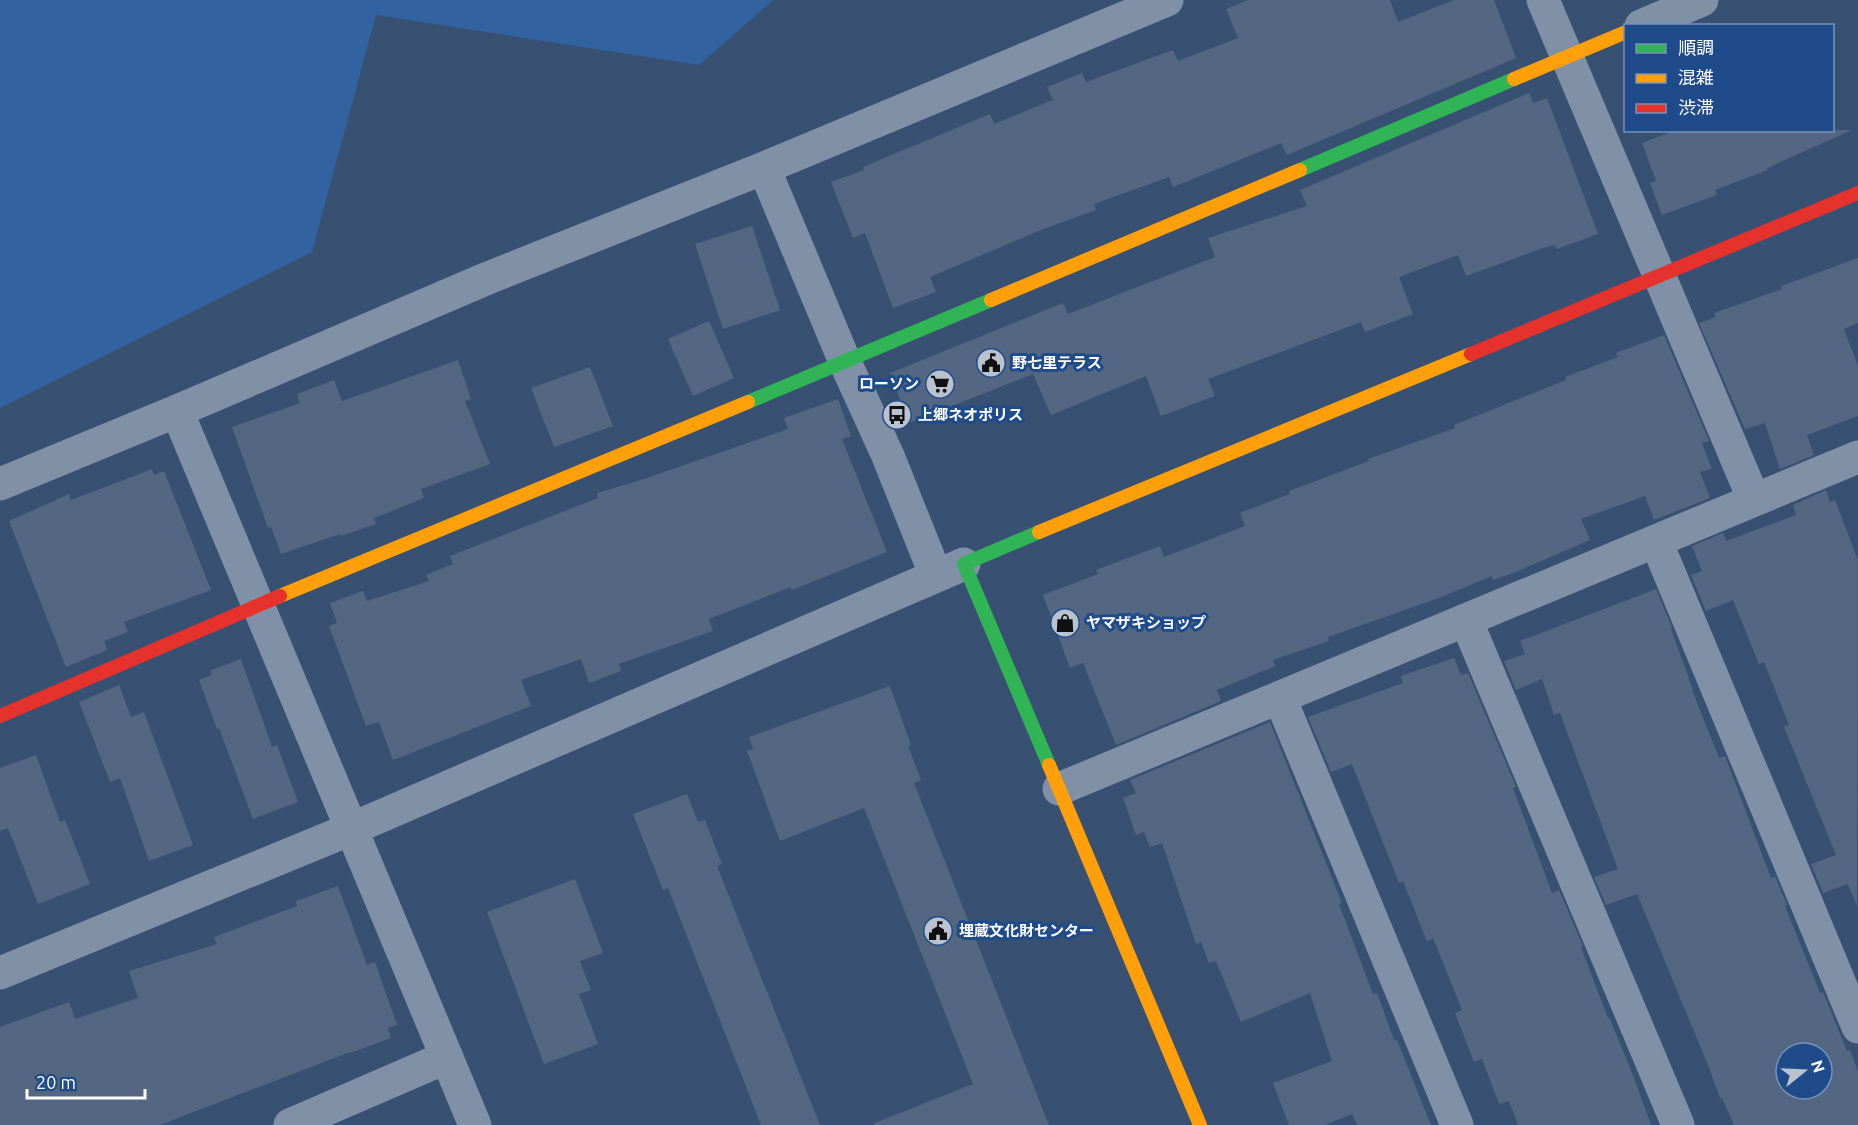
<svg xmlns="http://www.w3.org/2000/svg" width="1858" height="1125" font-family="Ubuntu,'Noto Sans JP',sans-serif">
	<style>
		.green { fill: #3362a1 }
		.building { fill: #546782; fill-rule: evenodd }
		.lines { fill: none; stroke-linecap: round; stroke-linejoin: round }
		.street { stroke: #7f90a7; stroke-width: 33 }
		.fast { stroke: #30b455; stroke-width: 14 }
		.slow { stroke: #ff9f0a; stroke-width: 14 }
		.jam { stroke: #e5322d; stroke-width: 14 }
		.labels { text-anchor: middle; stroke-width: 6; stroke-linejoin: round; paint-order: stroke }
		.poi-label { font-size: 15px; font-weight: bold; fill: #fff; stroke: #1f4b8b; text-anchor: start }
	</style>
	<rect width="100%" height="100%" fill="#385072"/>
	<path class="green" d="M0,0H773L699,65L376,15L312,252L0,408Z"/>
	<path class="building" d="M1248,0H1390L1398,22L1454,0H1494L1516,58L1287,155L1281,143L1173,187L1169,177L1094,204L1096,210L1041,230L930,277L936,292L893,308L865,233L853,238L831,182L864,170L863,167L990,114L994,124L1053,100L1047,87L1082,73L1086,82L1173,50L1178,61L1238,38L1226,9Z
		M1529,93L1533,103L1547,98L1598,234L1557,249L1555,245L1543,248L1466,276L1458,255L1399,277L1413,314L1365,332L1361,322L1208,379L1215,396L1161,416L1146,376L1051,415L1033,374L909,423L890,373L1063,303L1068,314L1215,257L1208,238L1307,206L1300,190Z
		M1676,130H1852L1767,168L1768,170L1715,190L1717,195L1662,215L1650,183L1656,181L1642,143Z
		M752,226L780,310L723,329L695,244Z
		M1858,258V323L1844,329L1858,366V416L1807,435L1814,455L1780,469L1765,423L1745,429L1699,323L1716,317L1714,313L1782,289L1781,286Z
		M709,321L734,378L693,396L668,339Z
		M1664,335L1709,441L1702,443L1712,469L1700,472L1710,498L1654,520L1645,496L1581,519L1590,540L1513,573L1493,580L1492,576L1436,599L1328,637L1329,641L1273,660L1275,666L1217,690L1221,701L1116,745L1083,663L1070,668L1043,595L1098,574L1096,570L1160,546L1164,557L1245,526L1240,513L1290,494L1289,491L1369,461L1368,459L1455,428L1454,425L1566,380L1565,377L1618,357L1616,353Z
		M458,360L471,399L465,401L490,464L421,489L424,498L374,518L376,524L341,536L340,534L281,554L271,527L268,528L232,427L300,403L297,394L334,380L342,401Z
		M590,367L613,426L554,447L531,388Z
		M838,399L851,436L842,439L887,552L792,590L791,587L709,619L713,631L619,664L621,671L589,683L581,659L521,680L531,706L393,760L379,722L366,726L329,626L337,623L330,603L363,591L367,601L429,581L426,575L453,564L450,556L598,498L597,493L644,479L788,429L784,418Z
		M152,469L154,475L164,471L211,590L124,622L128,632L104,641L107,650L66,667L9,521L69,494L71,500Z
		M1826,490L1830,502L1835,500L1858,560L1857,906L1848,884L1823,893L1811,864L1836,855L1784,727L1789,725L1764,662L1759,664L1733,600L1706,611L1691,575L1702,571L1692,546L1723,533L1726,541L1796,515L1793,505Z
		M1656,589L1672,628L1671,629L1693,690H1692L1719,758L1725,756L1771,878L1775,877L1787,905L1785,906L1820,993L1823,992L1847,1051L1850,1050L1858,1071V1125H1734L1722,1098H1720L1710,1070L1637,894L1606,905L1594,877L1618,869L1560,713L1554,715L1542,679L1516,690L1504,661L1525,654L1520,641ZM1786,1053H1822V1089H1786Z
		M1454,658L1461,675L1468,673L1516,787L1513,788L1552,893L1559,890L1583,946L1581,947L1608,1018L1609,1017L1633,1075L1651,1125H1518L1509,1101L1499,1104L1482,1059L1474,1062L1455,1013L1462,1010L1433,938L1427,941L1403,881L1399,883L1352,764L1331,772L1308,717L1403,683L1401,676Z
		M241,659L272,747L277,745L298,802L253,819L219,728L217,729L199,680L212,675L211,670Z
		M119,685L131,717L144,712L193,845L149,861L120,778L110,782L79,702Z
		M890,686L911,745L908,746L921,780L914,783L1049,1125H875V1123L973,1084L864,808L780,841L747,751L753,749L749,737Z
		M1270,722L1342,903L1339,904L1373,994L1377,993L1394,1040H1397L1431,1125H1357L1352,1114L1325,1125H1289L1273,1083L1332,1061L1310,993L1241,1022L1216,961L1209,963L1201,942L1196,944L1162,843L1150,847L1144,832L1136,835L1123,798L1136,793L1130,780Z
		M36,755L60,822L65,820L90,884L38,904L8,828L0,831V768Z
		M687,794L698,822L705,820L722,864L717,866L820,1125H761L668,888L663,890L633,814Z
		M575,879L603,953L580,961L591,990L579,994L598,1044L544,1064L487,912Z
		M338,886L367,965L375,962L397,1025L388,1028L391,1038L350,1053V1052L160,1125H0V1027L69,1002L75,1019L138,998L129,971L217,944L214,937L297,906L296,901Z"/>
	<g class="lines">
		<path class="street" d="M1543,0L1754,500
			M1641,26L1702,0
			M764,168L845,362L888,456L936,576
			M177,411L475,1125
			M0,484L177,411L488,278L764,168L1167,0
			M1656,541L1858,1027
			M1466,620L1678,1125
			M1280,698L1457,1125
			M1059,789L1858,457
			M0,973L351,829L964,564
			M290,1125L447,1057"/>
		<path class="fast" d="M1300,170L1514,79
			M748,402L991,300
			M1039,532L964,564L1049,765"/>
		<path class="slow" d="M1514,79L1626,32
			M991,300L1300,170
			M1039,532L1471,354
			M280,596L748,402
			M1049,765L1200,1125"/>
		<path class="jam" d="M1471,354L1858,193
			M0,716L280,596"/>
	</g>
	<defs>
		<g id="civic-disc" transform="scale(1.5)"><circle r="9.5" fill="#b9c2ce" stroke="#1f4b8b"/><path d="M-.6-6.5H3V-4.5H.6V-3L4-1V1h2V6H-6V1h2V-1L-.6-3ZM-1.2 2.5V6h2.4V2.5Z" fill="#111"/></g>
		<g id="supermarket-disc" transform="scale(1.5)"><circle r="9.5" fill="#b9c2ce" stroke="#1f4b8b"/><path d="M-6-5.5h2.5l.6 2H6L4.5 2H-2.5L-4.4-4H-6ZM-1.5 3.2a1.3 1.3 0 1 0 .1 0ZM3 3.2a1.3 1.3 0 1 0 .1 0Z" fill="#111"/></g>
		<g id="bus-disc" transform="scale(1.5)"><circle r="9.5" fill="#b9c2ce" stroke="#1f4b8b"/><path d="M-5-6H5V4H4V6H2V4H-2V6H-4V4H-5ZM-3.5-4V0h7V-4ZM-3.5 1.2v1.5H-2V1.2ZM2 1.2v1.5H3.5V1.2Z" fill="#111"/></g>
		<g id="shop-disc" transform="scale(1.5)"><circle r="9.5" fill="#b9c2ce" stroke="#1f4b8b"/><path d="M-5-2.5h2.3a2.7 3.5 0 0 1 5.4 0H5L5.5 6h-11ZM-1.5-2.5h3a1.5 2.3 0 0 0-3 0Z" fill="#111"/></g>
	</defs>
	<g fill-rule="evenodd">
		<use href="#civic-disc" x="991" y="363"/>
		<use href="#supermarket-disc" x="940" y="384"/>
		<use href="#bus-disc" x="897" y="415"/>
		<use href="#shop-disc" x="1065" y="623"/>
		<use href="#civic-disc" x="938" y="931"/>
	</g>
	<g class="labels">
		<g class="poi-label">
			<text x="1012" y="368">野七里テラス</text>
			<text x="919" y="389" text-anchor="end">ローソン</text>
			<text x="918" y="420">上郷ネオポリス</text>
			<text x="1086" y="628">ヤマザキショップ</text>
			<text x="959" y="936">埋蔵文化財センター</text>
		</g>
	</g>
	<rect x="1624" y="24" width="210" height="108" fill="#1f4b8b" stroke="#7993b9" stroke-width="1.5"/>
	<rect x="1636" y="44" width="30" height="9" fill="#30b455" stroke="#7993b9" stroke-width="1.5"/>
	<text x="1678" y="54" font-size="18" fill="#ffffff">順調</text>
	<rect x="1636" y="74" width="30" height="9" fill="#ff9f0a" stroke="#7993b9" stroke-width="1.5"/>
	<text x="1678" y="84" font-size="18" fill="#ffffff">混雑</text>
	<rect x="1636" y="104" width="30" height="9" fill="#e5322d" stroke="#7993b9" stroke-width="1.5"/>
	<text x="1678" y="114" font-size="18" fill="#ffffff">渋滞</text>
	<g transform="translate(1804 1071) rotate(72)"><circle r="28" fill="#1f4b8b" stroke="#7993b9" stroke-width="1.5"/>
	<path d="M0-4.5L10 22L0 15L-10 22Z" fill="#b9c2ce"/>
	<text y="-9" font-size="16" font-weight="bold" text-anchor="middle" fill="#ffffff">N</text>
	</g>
	<path d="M27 1089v9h118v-9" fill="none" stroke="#ffffff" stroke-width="3"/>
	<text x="36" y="1089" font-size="18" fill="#ffffff" stroke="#1f4b8b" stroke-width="4.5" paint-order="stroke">20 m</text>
</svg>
